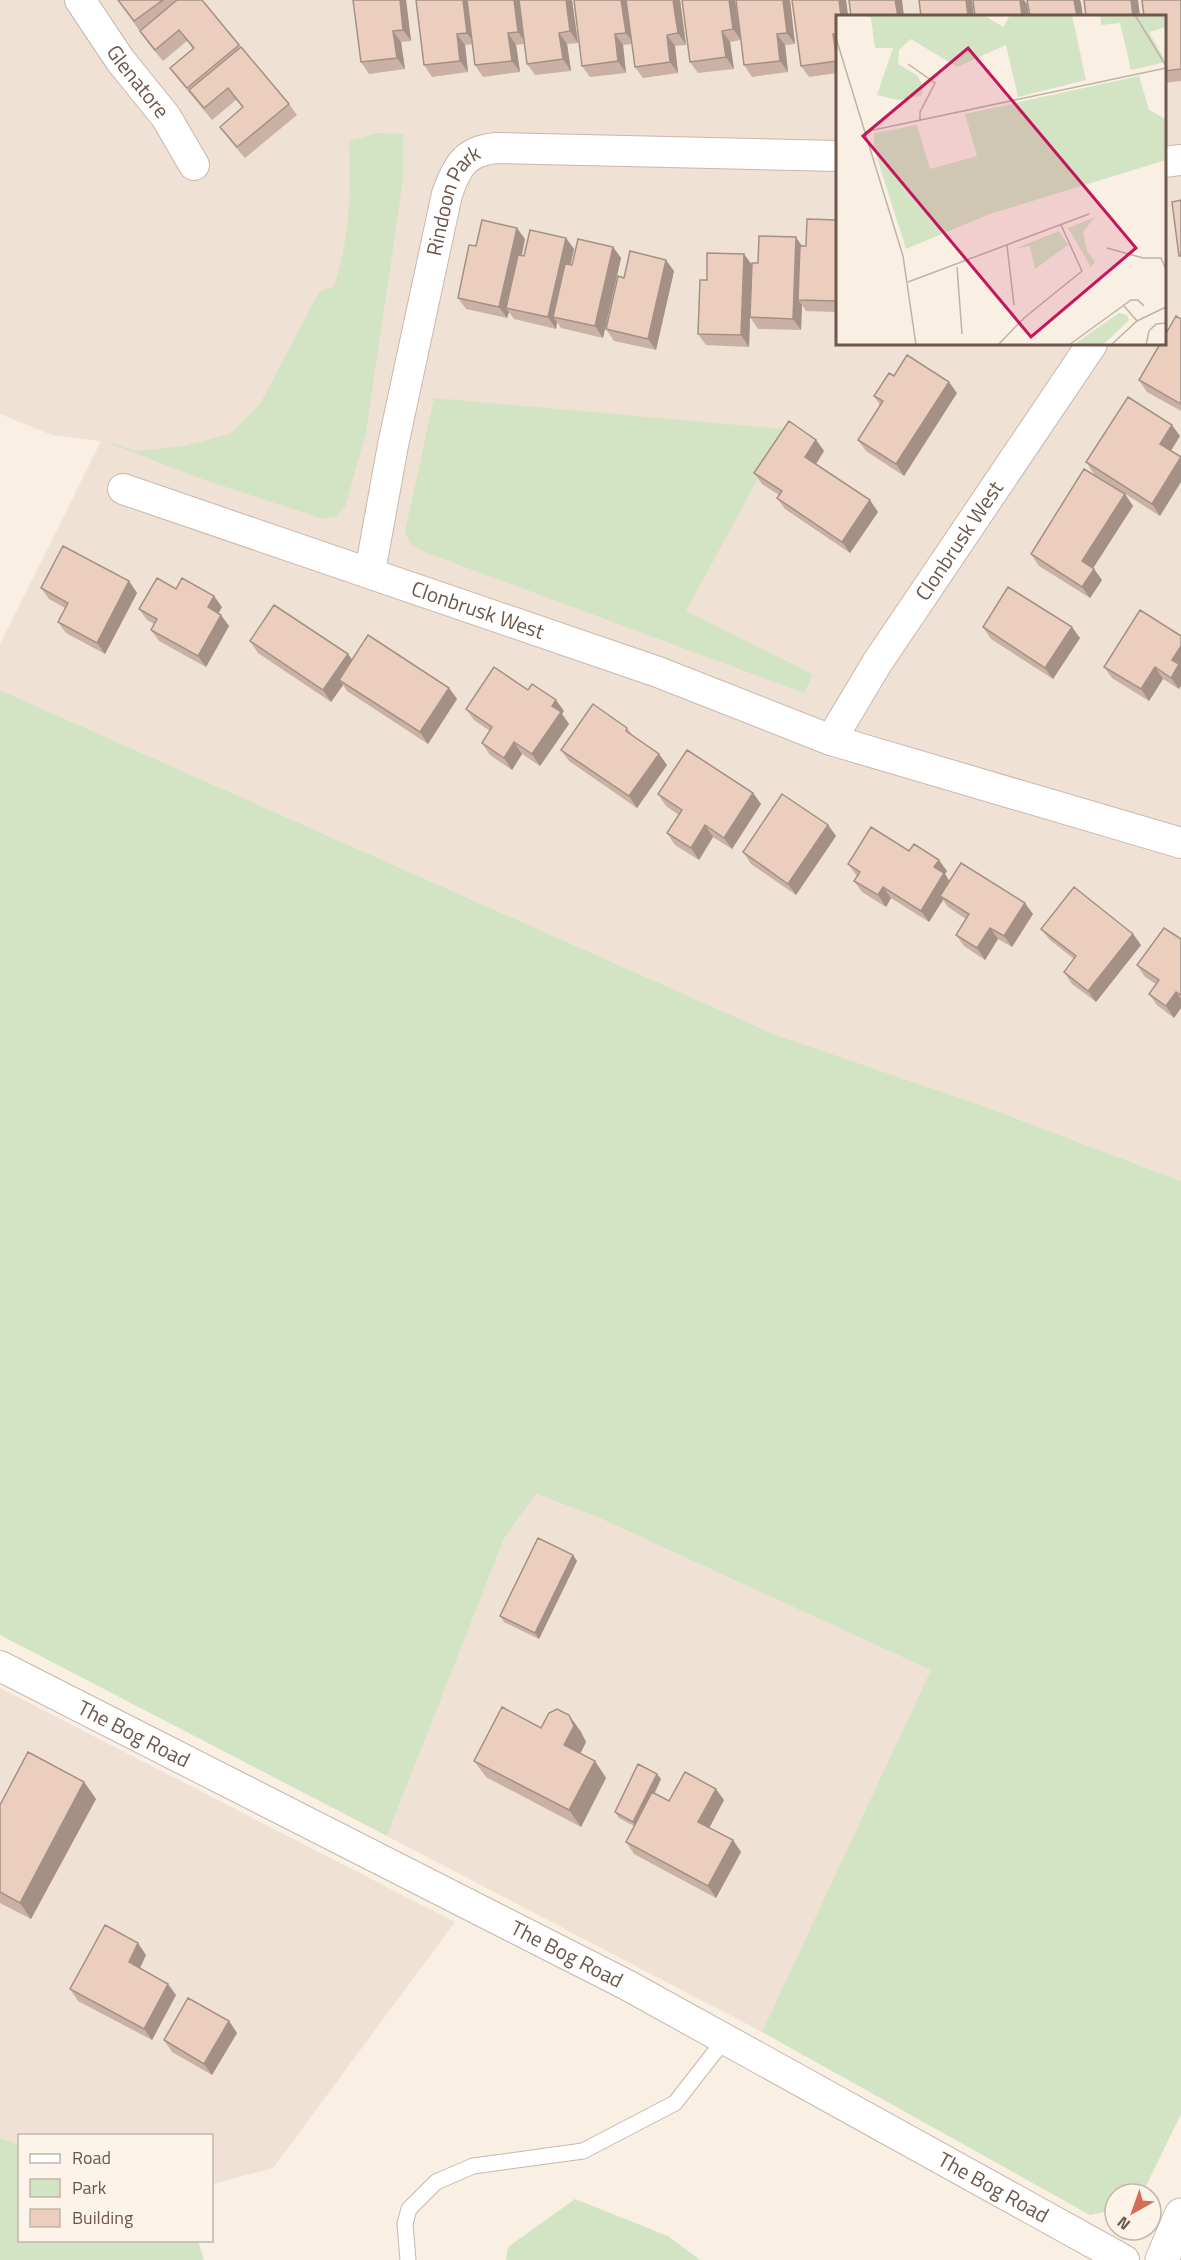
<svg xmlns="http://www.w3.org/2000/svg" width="1181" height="2260" font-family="'Titillium Web',sans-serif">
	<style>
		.residential { fill: #efe1d3; fill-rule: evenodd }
		.green { fill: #d3e4c4 }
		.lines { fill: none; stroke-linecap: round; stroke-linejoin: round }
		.lane-casing { stroke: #c8b7ac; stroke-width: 17 }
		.street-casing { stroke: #c8b7ac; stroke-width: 32 }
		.secondary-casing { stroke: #cdb9ac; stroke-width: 35 }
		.lane { stroke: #fff; stroke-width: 15 }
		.street { stroke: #fff; stroke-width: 30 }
		.secondary { stroke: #fff; stroke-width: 33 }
		.wall { fill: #cab1a3 }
		.shaded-wall { fill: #a49085 }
		.building { fill: #ebcebe; stroke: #a49085; stroke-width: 1.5 }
		.labels { text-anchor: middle; stroke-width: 4.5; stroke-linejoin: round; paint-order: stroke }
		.street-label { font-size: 21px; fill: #6e574d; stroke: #fcf4e9 }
		.inset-road { fill: none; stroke: #c1b2a7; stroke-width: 1.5 }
		.view { fill: #c2185b; fill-opacity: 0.15; stroke: #c2185b; stroke-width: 3 }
		.inset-edge { fill: none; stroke: #6e574d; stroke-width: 3 }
	</style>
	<rect width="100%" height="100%" fill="#f9efe3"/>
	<path class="residential" d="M0,0H1181V1181L978,1104L776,1035L0,690V644L101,441L52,435L0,414ZM838,16H1164V344H838Z
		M536,1494L595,1516L932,1670L762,2032L387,1836L504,1539Z
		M0,1688L455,1922L273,2168L212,2184V2136H20L19,2144L0,2138Z"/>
	<path class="green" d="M377,133L403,134V180L366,432L346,505L336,517L323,519L207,481L101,440L137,451L183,446L230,434L260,404L319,292L334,286C350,239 351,190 349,141Z
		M434,398L785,429L686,611L813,674L804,693L427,553L410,544L405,532Z
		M0,690L776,1035L978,1104L1181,1181V2114L1144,2190L1140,2194H1115V2210L1090,2215L762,2032L931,1670L595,1516L536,1494L504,1539L387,1836L0,1635Z
		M0,2138L19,2144L20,2240L198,2241L204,2260H0Z
		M575,2199L668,2236L700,2260H506L508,2247Z"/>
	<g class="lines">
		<g class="lane-casing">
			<path id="lane" d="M408,2260L405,2224L409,2209L436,2182L473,2166L583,2151L675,2103L725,2039"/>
		</g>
		<g class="street-casing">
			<g id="street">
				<path id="s1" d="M80,0L120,60L166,117L194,165"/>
				<path d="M1164,162L1181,160"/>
				<path id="s2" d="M123,489L658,672L831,740L1181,843"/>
				<path id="s3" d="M370,572L393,445L447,194C457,166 465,151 496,148L838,156"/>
				<path id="s4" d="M831,740L877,663L1092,344"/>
				<path id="s5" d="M0,1666L627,1985L1124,2260"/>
			</g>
		</g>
		<g class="secondary-casing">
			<path id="secondary" d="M1162,2260L1181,2215"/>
		</g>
		<use href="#lane" class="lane"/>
		<use href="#street" class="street"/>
		<use href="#secondary" class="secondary"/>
	</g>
	<path class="wall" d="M118,0H202L289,104L297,115L245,158L228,138L220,127L243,108L236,100L212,120L178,79L170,68L193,49L187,41L163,61L148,43Z
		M406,0L411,41L401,42L405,69L369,74L361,62Z
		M416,0H572L578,43L567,44L571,71L535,75L527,64L524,44L516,45L520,72L483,77L475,65L473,44L465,45L468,72L432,77L424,65Z
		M574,0H680L686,45L675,46L678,73L643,78L635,67L632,44L623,45L626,73L590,77L582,66Z
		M682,0H735L741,40L730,42L734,69L698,73L690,62Z
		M736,0H790L795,44L785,45L788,72L752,77L744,65Z
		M846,0L848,16H837V73L809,77L801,66Z
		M1181,0V81L1164,83V16Z
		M837,220V312L806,311L802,305L801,330L758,329L750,317L751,273L749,347L706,345L698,334L707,280L744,254L752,265L802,246H806Z
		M566,238L574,249L570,265H572L613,247L621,258L603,338L561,328L557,322L556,329L514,319L509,312L507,318L466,309L458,298L476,246L525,239L522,255L524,256Z
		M674,271L656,350L614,341L606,329L624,278Z
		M1181,319V411L1147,392L1139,380Z
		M894,376L957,393L904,476L866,451L858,440L880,405L874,396Z
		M1180,436L1171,451L1160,516L1094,474L1086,462Z
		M816,440L824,451L815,464L878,512L850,553L785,509L777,498L779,495L762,484L754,473Z
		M1125,494L1133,506L1093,568L1102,580L1090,598L1039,566L1031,554Z
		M129,581L137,593L105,654L66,633L58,622L65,608L49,599L41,588Z
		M176,589L222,607L218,613L229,626L206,667L159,641L151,630L154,624L147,620L139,609Z
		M983,627L1080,638L1053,679L991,639Z
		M1181,636L1179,689L1163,679L1149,701L1112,678L1104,667Z
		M250,641L348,654L352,660L449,688L457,699L428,744L347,691L343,685L331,702L258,653Z
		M528,690L564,711L562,714L569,724L540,766L522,754L512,770L490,755L482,743L490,731L474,720L466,709Z
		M627,728L633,736L659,754L667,765L637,808L569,761L561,750Z
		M753,793L761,804L732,849L713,837L699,860L675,845L667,833L679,815L666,806L658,794Z
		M828,825L836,836L796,895L751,864L743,852Z
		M909,851L947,871L945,874L949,881L1033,914L1012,947L998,939L985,960L964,946L956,935L966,919L948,907L943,900L929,922L891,898L886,907L862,892L854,881L857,876L848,864Z
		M1041,929L1133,934L1141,945L1096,1002L1072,984L1064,972L1074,959L1050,940Z
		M1181,939V1008L1174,1018L1157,1005L1149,994L1156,984L1145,977L1137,965Z
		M573,1555L577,1561L539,1639L504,1622L500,1616Z
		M569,1715L581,1732L586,1742L580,1754L595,1761L606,1778L581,1827L486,1777L474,1761Z
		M657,1774L661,1779L655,1793L669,1801L724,1800L709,1828L733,1840L741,1852L716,1898L634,1854L626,1842L634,1826L619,1818L615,1812Z
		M84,1782L96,1799L31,1919L0,1903V1805Z
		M146,1955L140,1968L176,1995L152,2040L78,2001L70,1989Z
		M229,2021L237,2033L212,2075L172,2052L164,2040Z"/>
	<path class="shaded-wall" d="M400,0H406L411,41L403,30Z
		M463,0H470L475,44L467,33Z
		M514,0H521L526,43L518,32Z
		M566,0H572L578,43L570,31Z
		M621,0H628L634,44L626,33Z
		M673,0H680L686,45L678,33Z
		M729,0H735L741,40L733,29Z
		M783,0H790L795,44L787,33Z
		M839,0H846L848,16H841Z
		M895,0H902L904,16H898Z
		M966,0H972L974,16H968Z
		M1020,0H1024L1027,4L1029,16H1022Z
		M1074,0H1080L1081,3L1083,16H1077Z
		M1131,0H1138L1140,16H1133Z
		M393,31L401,42L405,69L397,58Z
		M722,31L730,42L734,69L726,57Z
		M508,33L516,45L520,72L512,61Z
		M559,33L567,44L571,71L563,59Z
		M457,34L465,45L468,72L460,61Z
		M615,34L623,45L626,73L618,61Z
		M777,34L785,45L788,72L780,61Z
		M833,34L837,40V62V61Z
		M667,35L675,46L678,73L670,62Z
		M517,228L525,239L510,308H506L509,312L507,318L499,307Z
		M796,237L804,249L798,300L802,305L801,330L793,319Z
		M566,238L574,249L559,318L553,317L557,322L556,329L548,317Z
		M613,247L621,258L603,338L595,326Z
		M744,254L752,265L749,347L741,335Z
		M666,260L674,271L656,350L648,339Z
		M949,382L957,393L904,476L896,464Z
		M1172,425L1180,436L1168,455L1160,444Z
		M816,440L824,451L813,469L805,457Z
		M1181,458V482L1160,516L1152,504Z
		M1125,494L1133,506L1090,573L1082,561Z
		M870,500L878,512L850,553L842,542Z
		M1094,569L1102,580L1090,598L1082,587Z
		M129,581L137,593L105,654L97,643Z
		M214,596L222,607L216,618L208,607Z
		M221,615L229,626L206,667L198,656Z
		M1072,627L1080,638L1053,679L1045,668Z
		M1181,646V686L1179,689L1171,678L1172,660Z
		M348,654L356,665L339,680L343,685L331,702L323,690Z
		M1155,667L1163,679L1149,701L1141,689Z
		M449,688L457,699L428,744L420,732Z
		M556,700L564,711L562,714L569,724L540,766L532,754L552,706Z
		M514,742L522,754L512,770L504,758Z
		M659,754L667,765L637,808L629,796Z
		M753,793L761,804L732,849L724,838Z
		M705,825L713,837L699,860L691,848Z
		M828,825L836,836L796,895L788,884Z
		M939,860L947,871L945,874L952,885L940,896L943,900L929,922L921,911L934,867Z
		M883,887L891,898L886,907L878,895Z
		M1025,903L1033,914L1012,947L1004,936Z
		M990,928L998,939L985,960L977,948Z
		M1133,934L1141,945L1096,1002L1088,991Z
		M1176,992L1181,999V1008L1174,1018L1166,1006Z
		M573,1555L577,1561L539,1639L535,1633Z
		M569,1715L581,1732L586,1742L576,1762L564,1745Z
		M595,1761L606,1778L581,1827L569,1810Z
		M657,1774L661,1779L637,1828L633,1822Z
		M84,1782L96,1799L31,1919L20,1903Z
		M716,1789L724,1800L706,1834L698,1822Z
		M733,1840L741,1852L716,1898L708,1886Z
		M138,1943L146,1955L137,1974L129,1962Z
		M168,1984L176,1995L152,2040L144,2029Z
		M229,2021L237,2033L212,2075L204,2064Z"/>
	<path class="building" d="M118,0H163L134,21Z
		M177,0H202L239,45L187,88L170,68L194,48L179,30L155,50L140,31Z
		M353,0H400L403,30L393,31L397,58L361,62Z
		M416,0H463L467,33L457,34L460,61L424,65Z
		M467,0H514L518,32L508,33L512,61L475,65Z
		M519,0H566L570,31L559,33L563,59L527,64Z
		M574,0H621L626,33L615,34L618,61L582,66Z
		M626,0H673L678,33L667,35L670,62L635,67Z
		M682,0H729L733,29L722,31L726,57L690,62Z
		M736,0H783L787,33L777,34L780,61L744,65Z
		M792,0H839L841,16H837V34H833L837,61L801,66Z
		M849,0H895L898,16H851Z
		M919,0H966L968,16H921Z
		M973,0H1020L1022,16H975Z
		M1027,0H1074L1077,16H1030Z
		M1084,0H1131L1133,16H1086Z
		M1142,0H1181V69L1164,71V16H1144Z
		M241,47L289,104L237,147L220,127L243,107L228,88L204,108L189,90Z
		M1181,200V256H1179L1172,202Z
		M807,219L837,220V301L798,300L800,246H806Z
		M482,220L517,228L499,307L458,298L469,245L476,246Z
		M530,230L566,238L548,317L506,308L518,255L524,256Z
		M759,236L796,237L793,319L750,317L752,263H758Z
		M578,239L613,247L595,326L553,317L565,264L572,265Z
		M630,251L666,260L648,339L606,329L618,276L624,278Z
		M707,253L744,254L741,335L698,334L700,280H707Z
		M1176,316L1181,319V404L1139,380L1160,344H1164V337Z
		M907,355L949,382L896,464L858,440L883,401L874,396L889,373L894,376Z
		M1128,397L1172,425L1160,444L1181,457L1152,504L1086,462Z
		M789,421L816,440L805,457L870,500L842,542L777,498L782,491L754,473Z
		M1084,469L1125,494L1082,561L1094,569L1082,587L1031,554Z
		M63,546L129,581L97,643L58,622L68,603L41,588Z
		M157,578L176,589L182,578L214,596L208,607L221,615L198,656L151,630L157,619L139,609Z
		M1008,587L1072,627L1045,668L983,627Z
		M274,605L348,654L323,690L250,641Z
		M1140,610L1181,636V646L1172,660L1179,664L1171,678L1155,667L1141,689L1104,667Z
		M368,635L449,688L420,732L339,680Z
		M494,667L528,690L532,684L556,700L552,706L561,712L532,754L514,742L504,758L482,743L492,727L466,709Z
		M593,704L627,728L626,731L659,754L629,796L561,750Z
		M687,750L753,793L724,838L705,825L691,848L667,833L682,810L658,794Z
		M782,794L828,825L788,884L743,852Z
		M871,827L909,851L914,844L939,860L934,867L944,873L921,911L883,887L878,895L854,881L860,872L848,864Z
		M961,863L1025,903L1004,936L990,928L977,948L956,935L969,914L940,896Z
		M1074,887L1133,934L1088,991L1064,972L1076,956L1041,929Z
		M1164,928L1181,939V995L1176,992L1166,1006L1149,994L1159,980L1137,965Z
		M538,1538L573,1555L535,1633L500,1616Z
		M502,1707L541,1728L549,1713L557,1709L569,1715L574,1726L564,1745L595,1761L569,1810L474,1761Z
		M28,1752L84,1782L20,1903L0,1892V1805Z
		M638,1764L657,1774L633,1822L615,1812Z
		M685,1772L716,1789L698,1822L733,1840L708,1886L626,1842L652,1792L669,1801Z
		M105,1925L138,1943L129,1962L168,1984L144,2029L70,1989Z
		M188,1998L229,2021L204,2064L164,2040Z"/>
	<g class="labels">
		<g class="street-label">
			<text dy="7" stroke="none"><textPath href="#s1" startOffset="100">Glenatore</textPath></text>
			<text dy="7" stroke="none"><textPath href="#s3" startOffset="382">Rindoon Park</textPath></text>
			<text dy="7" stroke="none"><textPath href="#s4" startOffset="237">Clonbrusk West</textPath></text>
			<text dy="7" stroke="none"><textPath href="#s2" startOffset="375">Clonbrusk West</textPath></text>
			<text dy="7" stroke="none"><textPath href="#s5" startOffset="150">The Bog Road</textPath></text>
			<text dy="7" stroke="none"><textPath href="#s5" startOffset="636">The Bog Road</textPath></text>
			<text dy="7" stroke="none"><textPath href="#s5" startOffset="1122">The Bog Road</textPath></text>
		</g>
	</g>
	<g transform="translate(836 15)">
		<rect width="330" height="330" fill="#f9efe3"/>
		<path d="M28,0H148L167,12L174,0H236L250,65L182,82L170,30L121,52L75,24L63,35L62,49L81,60L88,72L85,81L62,85L41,80L57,33H39L35,3ZM264,0H330V12L313,17L330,47L295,55L284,8L265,10ZM303,61L313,95L330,104V145L154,199L70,234L38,133V118L81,110L94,154L141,141L129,99ZM259,202L247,217L251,236L259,247L255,252L232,213ZM223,216L232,230L199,254L194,231L178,234ZM283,298L291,300L293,305L267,330H237Z" fill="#d3e4c4"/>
		<path class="inset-road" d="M299,0L330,51M0,23L67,241L80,330M72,49L99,68L84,97V106M28,117L330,53M171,230L178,290M271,233L307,243H325L330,255M121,252L126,319M72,267L253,199M288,291L301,306M162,330L188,303L246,256L225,210M233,330L295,285H302L308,291M275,330L301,306L330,292M310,330L313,316L320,309L330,308"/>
		<path class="view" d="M132,33L300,233L195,322L27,121Z"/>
		<rect width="330" height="330" class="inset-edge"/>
	</g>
	<rect x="18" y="2134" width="195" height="108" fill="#fcf4e9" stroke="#c3b5ab" stroke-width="1.5"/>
	<rect x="30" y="2154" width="30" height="9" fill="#ffffff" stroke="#c3b5ab" stroke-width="1.5"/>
	<text x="72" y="2164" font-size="18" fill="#6e574d">Road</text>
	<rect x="30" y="2179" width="30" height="18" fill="#d3e4c4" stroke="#c3b5ab" stroke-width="1.5"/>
	<text x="72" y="2194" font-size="18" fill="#6e574d">Park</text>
	<rect x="30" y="2209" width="30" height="18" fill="#ebcebe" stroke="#c3b5ab" stroke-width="1.5"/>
	<text x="72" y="2224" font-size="18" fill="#6e574d">Building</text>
	<g transform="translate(1133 2212) rotate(220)"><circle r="28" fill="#fcf4e9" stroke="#c3b5ab" stroke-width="1.5"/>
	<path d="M0-4.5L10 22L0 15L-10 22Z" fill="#d46d57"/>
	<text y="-9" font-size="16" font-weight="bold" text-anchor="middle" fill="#6e574d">N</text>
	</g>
</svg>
